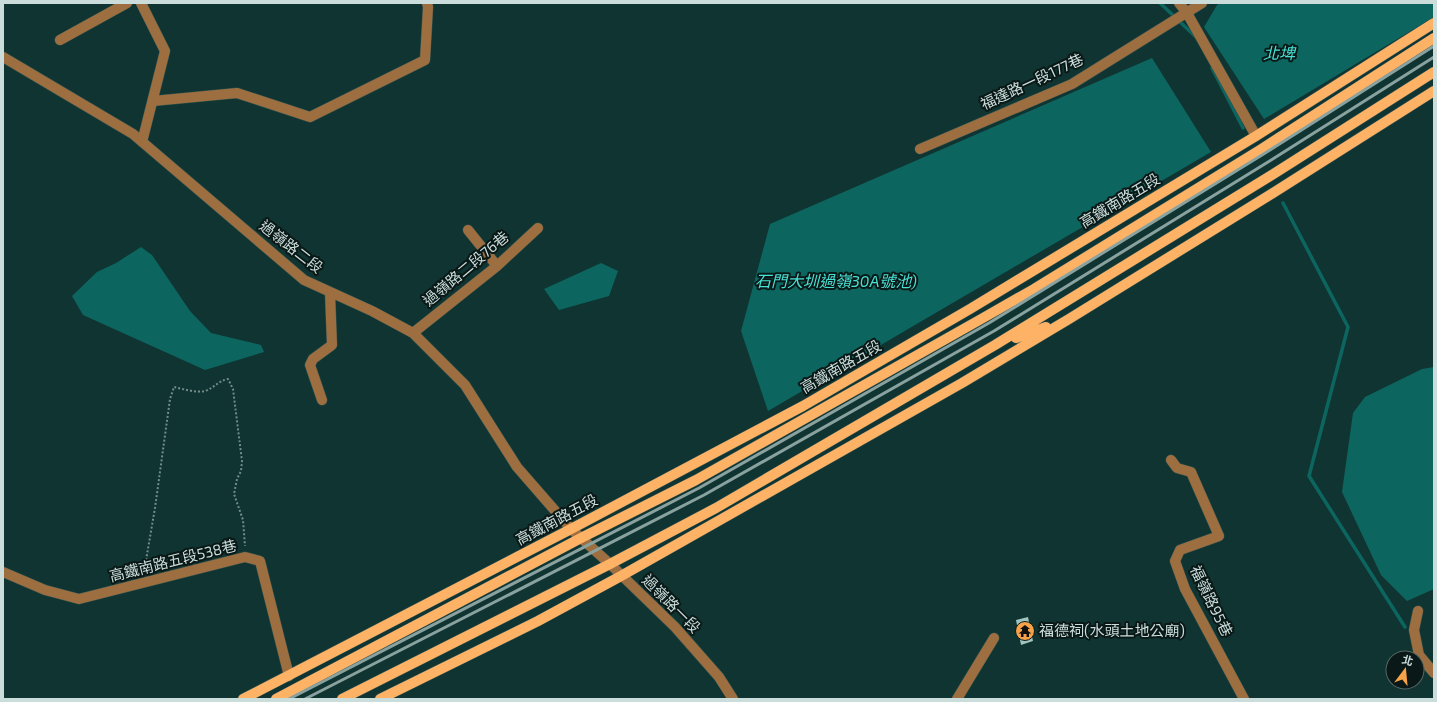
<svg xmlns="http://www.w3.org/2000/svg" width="1437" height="702" font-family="'Exo 2','Noto Sans TC',sans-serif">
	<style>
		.water { fill: #0c665f }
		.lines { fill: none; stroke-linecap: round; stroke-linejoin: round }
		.stream { stroke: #0c665f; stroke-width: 3.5 }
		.building { fill: #9ec5c0 }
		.minor-casing { stroke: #31524f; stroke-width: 11 }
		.major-casing { stroke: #31524f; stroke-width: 11 }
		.path { stroke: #728d8a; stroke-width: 2; stroke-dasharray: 2 2; stroke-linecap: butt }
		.minor { stroke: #9c6e40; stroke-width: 10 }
		.major { stroke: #feb266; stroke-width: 10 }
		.rail { stroke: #89a29f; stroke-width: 3 }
		.labels { text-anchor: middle; stroke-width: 4; stroke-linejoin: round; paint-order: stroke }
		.street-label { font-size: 15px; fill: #caddda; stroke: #0a1917 }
		.poi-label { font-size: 15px; fill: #caddda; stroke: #0a1917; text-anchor: start }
		.water-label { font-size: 16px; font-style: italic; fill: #48e0d4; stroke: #0a1917 }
	</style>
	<rect width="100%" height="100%" fill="#103431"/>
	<path class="water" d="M1220,3H1434V17L1264,119L1204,27L1217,5Z
		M1152,58L1211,152L768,411L741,331L770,224Z
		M141,247L152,255L190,311L211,333L261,345L264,352L205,370L83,315L72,296L97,272L116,263Z
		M601,263L618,271L609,296L559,310L544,289Z
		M1434,367V589L1407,601L1381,575L1342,492L1353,413L1365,397L1422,369Z"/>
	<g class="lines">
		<path class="stream" d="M1160,3L1197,38
			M1212,68L1243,128
			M1283,203L1348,327L1309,476L1405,627"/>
	</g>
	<path class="building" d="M1028,617L1033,641L1021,645L1016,620Z"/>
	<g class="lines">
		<g class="minor-casing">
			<path id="minor" d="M141,3L165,51L142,142
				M1179,3L1187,13L1256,136
				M60,40L127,3
				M3,57L133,134L304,280L372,311L413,333L465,385L517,467L571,529L610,564L675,627L719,677L733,699
				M153,101L237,93L310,117L425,60L428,7L427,3
				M920,149L1072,84L1202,3
				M468,230L497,266
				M413,333L497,266L538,228
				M322,400L310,365L313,359L332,345L330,293
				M1171,460L1177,468L1191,472L1219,536L1180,550L1175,561L1185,589L1244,699
				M3,572L45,590L79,599L245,557L260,561L289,676
				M1418,611L1414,630L1419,655L1434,673
				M957,699L994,638"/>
		</g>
		<g class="major-casing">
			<path id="major" d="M1016,338L1046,327
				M243,699L571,529L803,406L970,309L1256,136L1434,23
				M276,699L581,538L696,480L983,318L1034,289L1260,150L1434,38
				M342,699L610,564L716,508L995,345L1275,173L1434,72
				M380,699L538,621L621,576L962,383L1069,319L1273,193L1434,91"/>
		</g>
		<path class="path" d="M144,572L155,508L170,399L174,387C183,389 196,393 205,391C214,388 218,381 228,379L233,389L242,461L241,471L237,479L234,494L243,520L245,546"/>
		<use href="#minor" class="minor"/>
		<use href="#major" class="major"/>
		<path class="rail" d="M289,699L699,488L989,323L1262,155L1434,46
			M305,699L704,495L994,331L1268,162L1434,57"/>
	</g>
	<defs>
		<g id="temple-disc" transform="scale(1)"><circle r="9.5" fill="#f6a248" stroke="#0a1917"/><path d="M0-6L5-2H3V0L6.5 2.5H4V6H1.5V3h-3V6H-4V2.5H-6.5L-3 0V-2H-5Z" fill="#111"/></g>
	</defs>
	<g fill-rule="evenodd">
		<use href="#temple-disc" x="1025" y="631"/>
	</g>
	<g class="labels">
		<g class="street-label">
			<text transform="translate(1032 82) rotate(-25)" y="5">福達路一段177巷</text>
			<text transform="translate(1120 201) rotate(-31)" y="5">高鐵南路五段</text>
			<text transform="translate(291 247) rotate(38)" y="5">過嶺路二段</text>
			<text transform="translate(466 269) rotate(-40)" y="5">過嶺路二段76巷</text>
			<text transform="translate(841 367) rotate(-30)" y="5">高鐵南路五段</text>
			<text transform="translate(557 520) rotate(-28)" y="5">高鐵南路五段</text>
			<text transform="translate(173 561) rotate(-14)" y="5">高鐵南路五段538巷</text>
			<text transform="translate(1211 601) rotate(64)" y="5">福嶺路95巷</text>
			<text transform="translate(671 604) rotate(45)" y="5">過嶺路一段</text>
		</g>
		<g class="poi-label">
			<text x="1039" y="636">福德祠(水頭土地公廟)</text>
		</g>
		<g class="water-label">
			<text x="1279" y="59">北埤</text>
			<text x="836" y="287">石門大圳過嶺30A號池)</text>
		</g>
	</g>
	<rect width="1437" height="702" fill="none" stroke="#caddda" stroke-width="8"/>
	<g transform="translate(1405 670) rotate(16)"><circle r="19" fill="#0a1917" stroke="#576765"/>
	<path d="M0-3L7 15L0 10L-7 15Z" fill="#f6a248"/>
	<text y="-6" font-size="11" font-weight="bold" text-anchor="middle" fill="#caddda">北</text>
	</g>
</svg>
